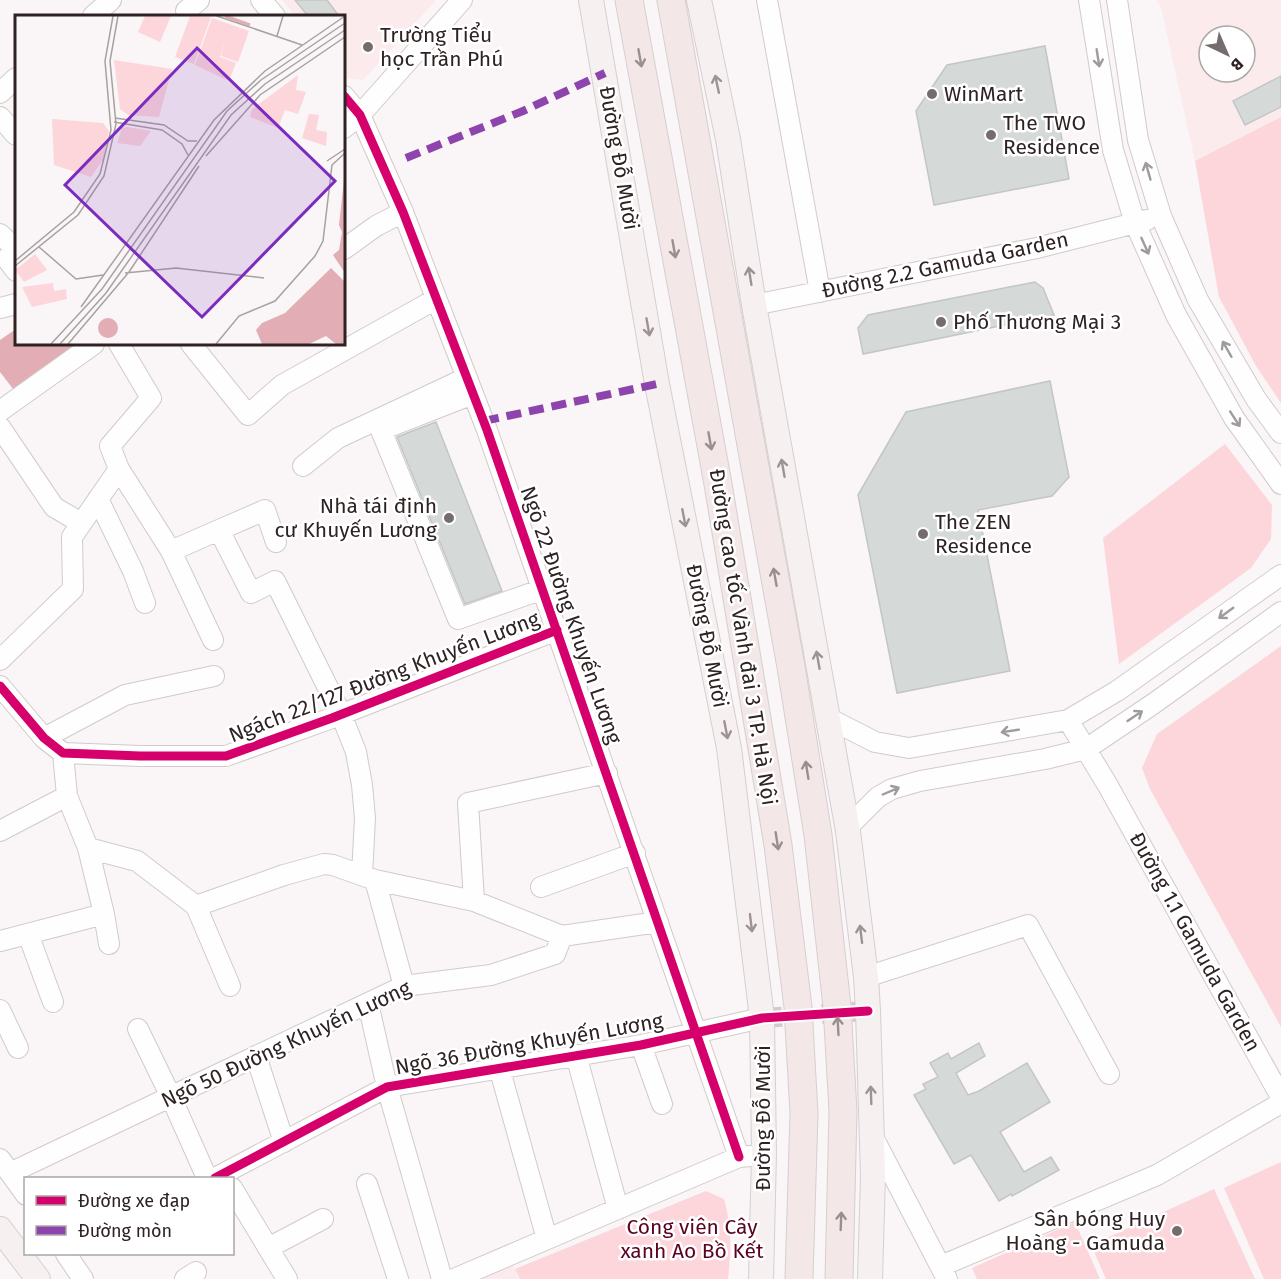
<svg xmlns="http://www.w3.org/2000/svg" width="1281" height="1279" font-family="'Fira Sans',sans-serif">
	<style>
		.built { fill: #fcebed; fill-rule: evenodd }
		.green { fill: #fcd6db }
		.water { fill: #e2adb4 }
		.building { fill: #d5d9d7; stroke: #c2c7c5; stroke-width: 1.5 }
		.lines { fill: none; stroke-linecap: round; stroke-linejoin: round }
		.minor-tunnel { stroke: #d1cbcc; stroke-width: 20; stroke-dasharray: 20 10; stroke-linecap: butt }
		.minor-casing { stroke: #d2cacb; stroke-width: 22 }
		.major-casing { stroke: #d4cfd0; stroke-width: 26 }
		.highway-casing { stroke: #d4cfd0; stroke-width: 29 }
		.minor { stroke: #fefefe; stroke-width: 20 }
		.major { stroke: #f7f0f1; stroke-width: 24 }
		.highway { stroke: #f3e7e8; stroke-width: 27 }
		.quiet { stroke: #8e44ad; stroke-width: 8; stroke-dasharray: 15 8; stroke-linecap: butt }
		.cycleway-casing { stroke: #fff; stroke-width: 13 }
		.cycleway { stroke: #d6006c; stroke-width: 9 }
		.oneway { stroke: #9a8e8f }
		.oneway2 { stroke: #a09b9b }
		.oneway3 { stroke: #9d9394 }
		.poi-dot { fill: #756c6d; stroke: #fff; stroke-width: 2 }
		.labels { text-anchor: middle; stroke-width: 5; stroke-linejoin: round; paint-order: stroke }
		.poi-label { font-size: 21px; fill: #2e2223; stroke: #fff; text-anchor: start }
		.street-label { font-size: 21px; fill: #2e2223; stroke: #fff }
		.park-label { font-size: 21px; fill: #5b0220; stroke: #fff }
		.inset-river { fill: none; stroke: #e2adb4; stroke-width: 3 }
		.inset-road { fill: none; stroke: #a8a1a2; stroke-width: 1.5 }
		.view { fill: #7b2cbf; fill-opacity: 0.15; stroke: #7b2cbf; stroke-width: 3 }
		.inset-edge { fill: none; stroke: #2e2223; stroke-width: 3 }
	</style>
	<rect width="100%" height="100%" fill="#faf5f6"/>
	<path class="built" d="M282,0H436L363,80L344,78V16H295Z
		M1156,0H1281V117L1195,161L1161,7ZM1209,36H1245V72H1209Z
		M512,1262L519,1279H474Z"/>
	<path class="green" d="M1281,117V403L1256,366L1219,297L1195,161Z
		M1225,444L1272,505L1271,539L1251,568L1119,664L1103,538Z
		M1281,646V1027L1150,789L1142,768L1157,734Z
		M1281,1162V1279H1264L1224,1188Z
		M1214,1189L1255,1279H1106L1091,1245Z
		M706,1191L724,1199C732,1228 731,1249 728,1279H520L515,1269Z
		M1075,1222L1100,1279H977L972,1268Z"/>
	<path class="water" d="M16,329V344H87L17,394L0,372V340Z"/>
	<path class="building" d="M295,0H327L339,16H308Z
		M1045,46L1069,179L934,205L916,111L947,65Z
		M1281,76V107L1245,125L1233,101Z
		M1035,282L1043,288L1054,315L863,354L858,328L868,315Z
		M1050,381L1069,477L1052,496L978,510L1010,671L897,693L858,495L906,412Z
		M436,422L502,591L465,604L397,437Z
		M979,1043L985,1056L956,1073L968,1095L979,1091L1027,1063L1050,1102L1000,1132L1024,1172L1051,1157L1059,1170L1012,1196L1011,1194L999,1201L971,1155L954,1164L914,1095L926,1089L923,1084L938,1077L930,1063L948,1053L951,1059Z"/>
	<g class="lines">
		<path class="minor-tunnel" d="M762,1018L868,1011"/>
		<g class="minor-casing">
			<path id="minor" d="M261,0L275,16
				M767,0L820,292
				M1089,0L1113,150L1135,223L1176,315L1234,418L1281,484
				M1117,0L1138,140L1161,216L1198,300L1256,399L1281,433
				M186,11L199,0
				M93,16L111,0
				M0,93L16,78
				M344,96L360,115L403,212L487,430L739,1157
				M0,117L16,135
				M344,128L360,115L462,0
				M0,234L15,248L7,259L16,271
				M344,249L376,226L403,212
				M754,305L1037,248L1147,220
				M0,308L16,304
				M119,344L151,398L110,446L119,469L171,551L213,640
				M191,344L248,415L282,385L436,299
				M473,394L381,430L458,619L543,589
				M0,411L94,344
				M0,427L54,507L81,523
				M303,466L338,438L466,378
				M98,499L133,571L145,603
				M219,530L265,510L276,542
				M171,551L219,530L251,593L275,581L341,714L356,752L362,785L365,818L362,875
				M0,660L73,589L72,537L119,469
				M0,686L44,738L63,753L140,756H226L332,718L557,630
				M828,718L875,742L909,748L1068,720L1117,691L1281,575
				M1068,720L1107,784L1281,1097
				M44,738L125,695L214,676
				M63,753L67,796
				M847,828L878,797L892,789L920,781L1045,759L1086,749L1153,704L1281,612
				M0,831L67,796L88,848L104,914L109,944
				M88,848L137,861L196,906L284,875L324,864L333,865L375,880L474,901L562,936L658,922
				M375,880L404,986
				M541,887L635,853
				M474,901L468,803L607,773
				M196,906L230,986
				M28,934L53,1002
				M0,941L104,914
				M866,977L1028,925L1109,1074
				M368,1003L387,1087L442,1279
				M0,1010L18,1048
				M138,1029L171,1097L207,1178
				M641,1045L662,1104
				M576,1055L618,1209
				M256,1056L284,1142
				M499,1067L547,1239
				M872,1135L947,1279
				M0,1159L26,1195
				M10,1173L404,986L491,975L555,954L562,936
				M215,1178L387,1087L641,1045L762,1018
				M367,1184L398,1279
				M232,1188L287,1279
				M268,1248L323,1219
				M66,1254L83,1279
				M941,1266L1157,1175L1281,1103
				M185,1279L196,1272
				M454,1279L739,1157L750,1156"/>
		</g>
		<g class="major-casing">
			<path id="major" d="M591,0L657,384L729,748L762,1018L764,1154L761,1279
				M699,0L728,139L754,305L848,831L866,977L868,1011L873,1176L870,1279
				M0,1229L38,1279"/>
		</g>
		<g class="highway-casing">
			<path id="highway" d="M629,0L718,484L778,845L798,1007L804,1113L799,1279
				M671,0L791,667L818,835L837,1006L843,1111L839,1279"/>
		</g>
		<use href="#minor" class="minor"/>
		<use href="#major" class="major"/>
		<use href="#highway" class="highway"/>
		<path class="quiet" d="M406,158L523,111L605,73
			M484,421L657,384"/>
		<g class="cycleway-casing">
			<path id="cycleway" d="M344,96L360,115L403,212L487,430L739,1157
				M0,686L44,738L63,753L140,756H226L332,718L557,630
				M215,1178L387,1087L641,1045L762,1018L868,1011"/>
		</g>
		<use href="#cycleway" class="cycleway"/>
	</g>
	<defs><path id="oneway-shaft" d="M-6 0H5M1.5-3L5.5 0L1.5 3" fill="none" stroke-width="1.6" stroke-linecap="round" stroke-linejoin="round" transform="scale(1.5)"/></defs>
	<g class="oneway">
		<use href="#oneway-shaft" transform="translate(640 58) rotate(80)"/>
		<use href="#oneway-shaft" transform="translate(674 249) rotate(80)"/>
		<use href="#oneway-shaft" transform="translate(710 441) rotate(80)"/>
		<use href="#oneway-shaft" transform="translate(775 577) rotate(-100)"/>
		<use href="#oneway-shaft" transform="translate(807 770) rotate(-99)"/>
		<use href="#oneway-shaft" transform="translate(777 841) rotate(81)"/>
		<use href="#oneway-shaft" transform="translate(838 1026) rotate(-93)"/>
		<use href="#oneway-shaft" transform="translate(841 1221) rotate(-88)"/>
	</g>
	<g class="oneway2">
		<use href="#oneway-shaft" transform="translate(1098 58) rotate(81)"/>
		<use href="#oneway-shaft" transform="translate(1148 171) rotate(-106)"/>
		<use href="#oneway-shaft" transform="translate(1145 246) rotate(66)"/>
		<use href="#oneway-shaft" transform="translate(1227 349) rotate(-120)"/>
		<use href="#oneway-shaft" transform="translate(1235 419) rotate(57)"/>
		<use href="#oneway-shaft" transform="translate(1226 613) rotate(144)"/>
		<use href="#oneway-shaft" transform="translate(1135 716) rotate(-34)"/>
		<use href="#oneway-shaft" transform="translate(1010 731) rotate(171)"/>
		<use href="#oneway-shaft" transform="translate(891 791) rotate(-23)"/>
	</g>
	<g class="oneway3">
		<use href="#oneway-shaft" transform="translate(717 84) rotate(-102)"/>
		<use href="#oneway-shaft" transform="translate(750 276) rotate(-99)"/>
		<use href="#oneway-shaft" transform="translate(648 327) rotate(80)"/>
		<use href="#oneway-shaft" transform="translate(783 468) rotate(-100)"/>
		<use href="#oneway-shaft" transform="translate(684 518) rotate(79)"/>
		<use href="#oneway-shaft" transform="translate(818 660) rotate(-100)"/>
		<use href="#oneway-shaft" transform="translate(726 730) rotate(79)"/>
		<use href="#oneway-shaft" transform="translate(751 923) rotate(83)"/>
		<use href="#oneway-shaft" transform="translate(861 934) rotate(-97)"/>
		<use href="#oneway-shaft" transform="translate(871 1095) rotate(-92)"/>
	</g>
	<g class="poi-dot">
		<circle cx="368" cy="47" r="6"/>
		<circle cx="932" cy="94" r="6"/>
		<circle cx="991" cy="135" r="6"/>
		<circle cx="941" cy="322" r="6"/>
		<circle cx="449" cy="518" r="6"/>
		<circle cx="923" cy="534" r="6"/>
		<circle cx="1177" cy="1231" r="6"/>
	</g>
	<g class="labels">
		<g class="poi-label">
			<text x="380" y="42">Trường Tiểu<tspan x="380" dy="24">học Trần Phú</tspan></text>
			<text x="944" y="101">WinMart</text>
			<text x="1003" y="130">The TWO<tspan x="1003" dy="24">Residence</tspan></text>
			<text x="953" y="329">Phố Thương Mại 3</text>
			<text x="437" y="513" text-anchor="end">Nhà tái định<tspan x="437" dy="24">cư Khuyến Lương</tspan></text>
			<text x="935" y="529">The ZEN<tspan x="935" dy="24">Residence</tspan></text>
			<text x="1165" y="1226" text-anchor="end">Sân bóng Huy<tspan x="1165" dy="24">Hoàng - Gamuda</tspan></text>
		</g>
		<g class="street-label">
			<text transform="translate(619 158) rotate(80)" y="7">Đường Đỗ Mười</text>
			<text transform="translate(945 265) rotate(-12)" y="7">Đường 2.2 Gamuda Garden</text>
			<text transform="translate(571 615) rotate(71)" y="7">Ngõ 22 Đường Khuyến Lương</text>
			<text transform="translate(707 636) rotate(79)" y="7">Đường Đỗ Mười</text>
			<text transform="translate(743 637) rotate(81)" y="7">Đường cao tốc Vành đai 3 TP. Hà Nội</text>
			<text transform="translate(384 677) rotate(-21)" y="7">Ngách 22/127 Đường Khuyến Lương</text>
			<text transform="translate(1195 942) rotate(61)" y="7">Đường 1.1 Gamuda Garden</text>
			<text transform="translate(286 1044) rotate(-25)" y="7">Ngõ 50 Đường Khuyến Lương</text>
			<text transform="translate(529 1044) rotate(-10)" y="7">Ngõ 36 Đường Khuyến Lương</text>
			<text transform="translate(763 1118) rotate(-90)" y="7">Đường Đỗ Mười</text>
		</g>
		<g class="park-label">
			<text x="692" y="1234">Công viên Cây<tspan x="692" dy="24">xanh Ao Bồ Kết</tspan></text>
		</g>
	</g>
	<g transform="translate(15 15)">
		<rect width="330" height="330" fill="#faf5f6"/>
		<path d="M130,1H156L145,27L123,17ZM175,1L196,2L179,49L160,42ZM197,3L234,16L223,47L206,41L210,26L205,42L221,48L214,66L180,50ZM99,45L157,54L144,102L113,100L105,94ZM283,60L281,75L291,77L283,99L270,95L263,113L235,102L237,94ZM294,99L304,100L301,115L312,117L311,131L287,123ZM37,104L88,108L94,116L88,145L76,162L39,150ZM107,113L112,112L136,116L125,131L102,128ZM20,239L32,255L9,267L0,255ZM38,268L39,276L51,274L52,284L17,292L7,272Z" fill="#fcd6db"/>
		<path d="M330,156V258L318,240L324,235L327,217L324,210ZM316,253L330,267V329H321L311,321L294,329H247L241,315L247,308L270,298ZM83 313a10 10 0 1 1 20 0a10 10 0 1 1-20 0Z" fill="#e2adb4"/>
		<path class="inset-river" d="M210,1L235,10"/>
		<path class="inset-road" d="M202,1L287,30M262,21L268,1M100,103L149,110L173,126H182M99,107L147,115L167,129L173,140M191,141L245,80L330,22M312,146L330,134M24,232L61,264L88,260M0,246L59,197L85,159L96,115L90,46L98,1M0,251L63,200L89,161L101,109L95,46L103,1M110,258L161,253L249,263M66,292L199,105L250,56L330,1M36,329L87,274L212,96L246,65L330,8M45,329L91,278L216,100L250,69L330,15M53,329L114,257L184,151M201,329L224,301L260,286L300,241L308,226L317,150L330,138"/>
		<path class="view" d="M182,33L320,166L187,302L50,170Z"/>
		<rect width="330" height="330" class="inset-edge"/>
	</g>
	<rect x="24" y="1177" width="210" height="78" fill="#ffffff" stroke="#aba7a7" stroke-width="1.5"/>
	<rect x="36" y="1196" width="30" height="9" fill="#d6006c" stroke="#aba7a7" stroke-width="1.5"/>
	<text x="78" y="1207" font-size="18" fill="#2e2223">Đường xe đạp</text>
	<rect x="36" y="1226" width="30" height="9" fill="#8e44ad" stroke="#aba7a7" stroke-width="1.5"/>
	<text x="78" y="1237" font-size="18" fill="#2e2223">Đường mòn</text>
	<g transform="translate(1227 54) rotate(136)"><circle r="28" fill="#ffffff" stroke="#aba7a7" stroke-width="1.5"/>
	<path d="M0-4.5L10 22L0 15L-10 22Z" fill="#756c6d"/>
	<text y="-9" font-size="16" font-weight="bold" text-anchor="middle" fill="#2e2223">B</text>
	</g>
</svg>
